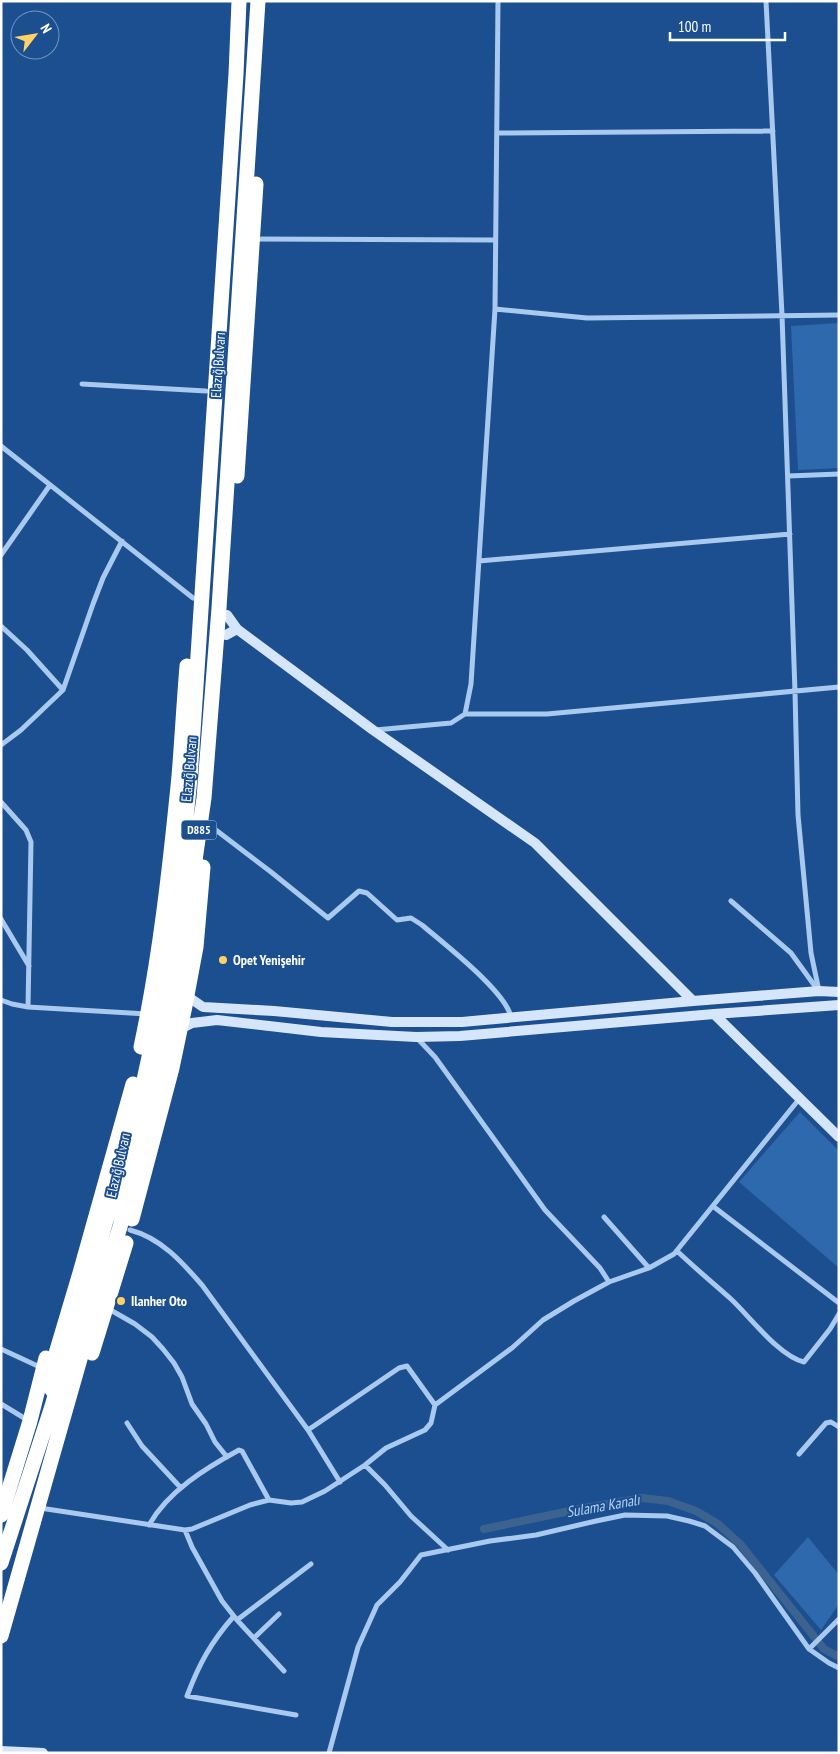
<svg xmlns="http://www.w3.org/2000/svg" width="840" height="1754" font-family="'PT Sans Narrow',sans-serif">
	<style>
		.green { fill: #2e69ad }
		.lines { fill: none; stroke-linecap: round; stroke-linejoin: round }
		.canal { stroke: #3c6290; stroke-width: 8 }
		.street { stroke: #a9c9ee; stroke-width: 5 }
		.secondary { stroke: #d6e6fa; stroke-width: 10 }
		.highway { stroke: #fff; stroke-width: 15 }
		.poi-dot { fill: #ffd166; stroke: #1b4f8f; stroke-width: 2 }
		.labels { text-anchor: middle; stroke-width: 4; stroke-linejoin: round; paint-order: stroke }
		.shield { fill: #1b4f8f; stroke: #bbcadd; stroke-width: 1 }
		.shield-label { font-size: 12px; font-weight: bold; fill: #fff }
		.street-label { font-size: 14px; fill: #fff; stroke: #1b4f8f }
		.poi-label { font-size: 14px; font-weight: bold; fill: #fff; stroke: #1b4f8f; text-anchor: start }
		.water-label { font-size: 15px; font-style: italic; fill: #b5d3f5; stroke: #1b4f8f }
	</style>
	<rect width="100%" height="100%" fill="#1b4f8f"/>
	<path class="green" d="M839,323V468L798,470L791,326Z
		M800,1112L839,1151V1268L739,1182Z
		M808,1537L839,1575V1604L821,1630L774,1575Z"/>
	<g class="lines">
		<path class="canal" d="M484,1529L584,1508L642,1498L668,1501L696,1511L718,1524L741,1545L824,1649L839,1657"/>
		<path class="street" d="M766,1L782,315L795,692L798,815L811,953L819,991
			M498,133L773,131
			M254,239L495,240
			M495,309L587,318L839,315
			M82,384L206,391
			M1,446L193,598
			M788,476L839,474
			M1,555L50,485
			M479,561L790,534
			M1,626L27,650L63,690
			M465,714H547L839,687
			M375,730L451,723L465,714L471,684L495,309L498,1
			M1,745L21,730L63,690L93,604L103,578L122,541
			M1,802L26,830L31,842L28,1007
			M208,824L271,872L328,918L359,891L367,893L397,920L411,918L422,925C443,943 508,993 511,1018
			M731,901L791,953L817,989
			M1,919L29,966
			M1,1000L12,1004L28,1007L147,1014
			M416,1037L435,1057L545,1210L600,1268L609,1282
			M714,1207L839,1303
			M604,1217L649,1268
			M130,1230C161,1238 182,1262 202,1285L308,1430L340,1482
			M677,1251C695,1268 714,1284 732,1300C750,1317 780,1357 804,1362L830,1329L839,1314
			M107,1308L135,1324L152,1337L163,1349L174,1363L182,1377L192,1404L206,1424L215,1442L227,1457
			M1,1349L42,1368
			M1,1404L29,1421
			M127,1423L142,1446L181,1488
			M308,1430L399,1368L407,1366L435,1405
			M799,1454L826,1423L831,1422L839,1427
			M365,1465L385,1485L411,1516L448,1550
			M40,1508L185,1530L192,1529L250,1505L269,1500L291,1503L302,1502L325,1491L365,1465L386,1448L425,1430L431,1423L435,1405L512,1348L543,1320L574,1301L609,1282L649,1268L674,1254L800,1098
			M149,1525C168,1491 206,1468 239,1450L242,1451L269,1500
			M185,1530L192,1547L222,1601L237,1620L284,1671
			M234,1616C211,1642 199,1664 187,1696L296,1715
			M237,1620L311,1564
			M254,1638L279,1614
			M809,1649L839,1619
			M329,1753L358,1647L377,1605L400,1582L421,1555L490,1541L536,1535L596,1521L625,1515L667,1516L689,1521L705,1526L733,1547L755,1573L809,1649L829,1663L839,1668"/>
		<path class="secondary" d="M227,615L237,629L373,730L535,843L693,1001
			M226,635L237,629
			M187,996L203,1007L274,1011L392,1022H462L693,1001L819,991L839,992
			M714,1014L839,1137
			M180,1029L192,1023L217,1020L321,1032L416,1037L460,1036L714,1014L839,1005
			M1,1751L43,1753"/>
		<path class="highway" d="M237,476L256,184
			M141,1047C160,958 170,867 179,776C182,739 184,702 187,666
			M132,1219L172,1068L185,1006L196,947L203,867
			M92,1353L126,1243
			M52,1390V1367L80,1273L133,1084
			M1,1515L30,1421L46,1358
			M1,1563L52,1406L136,1117L157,1020L178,899L190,778L236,74L239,1
			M1,1636L96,1303L120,1227L174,1006L204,798L219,608L258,1"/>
	</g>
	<g class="poi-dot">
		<circle cx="223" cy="960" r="5"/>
		<circle cx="121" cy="1301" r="5"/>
	</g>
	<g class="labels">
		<rect class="shield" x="181.5" y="820.5" width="35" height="19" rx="4"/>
		<g class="shield-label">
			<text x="199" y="834">D885</text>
		</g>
		<g class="street-label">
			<text transform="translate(218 365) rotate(-86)" y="5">Elazığ Bulvarı</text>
			<text transform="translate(189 769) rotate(-85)" y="5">Elazığ Bulvarı</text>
			<text transform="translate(118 1165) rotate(-77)" y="5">Elazığ Bulvarı</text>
		</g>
		<g class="poi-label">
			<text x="233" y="965">Opet Yenişehir</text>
			<text x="131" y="1306">Ilanher Oto</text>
		</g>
		<g class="water-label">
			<text transform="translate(603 1506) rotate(-10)" y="5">Sulama Kanalı</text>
		</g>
	</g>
	<rect width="840" height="1754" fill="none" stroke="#ffffff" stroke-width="5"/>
	<g transform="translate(35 35) rotate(59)"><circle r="24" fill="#1b4f8f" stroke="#7695bc"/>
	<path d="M0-4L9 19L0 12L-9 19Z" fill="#ffd166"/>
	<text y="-8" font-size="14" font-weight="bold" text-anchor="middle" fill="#ffffff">N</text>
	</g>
	<path d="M670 32v8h115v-8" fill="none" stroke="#ffffff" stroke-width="2.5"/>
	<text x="678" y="32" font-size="15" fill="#ffffff" stroke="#1b4f8f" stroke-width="4" paint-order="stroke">100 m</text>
</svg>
